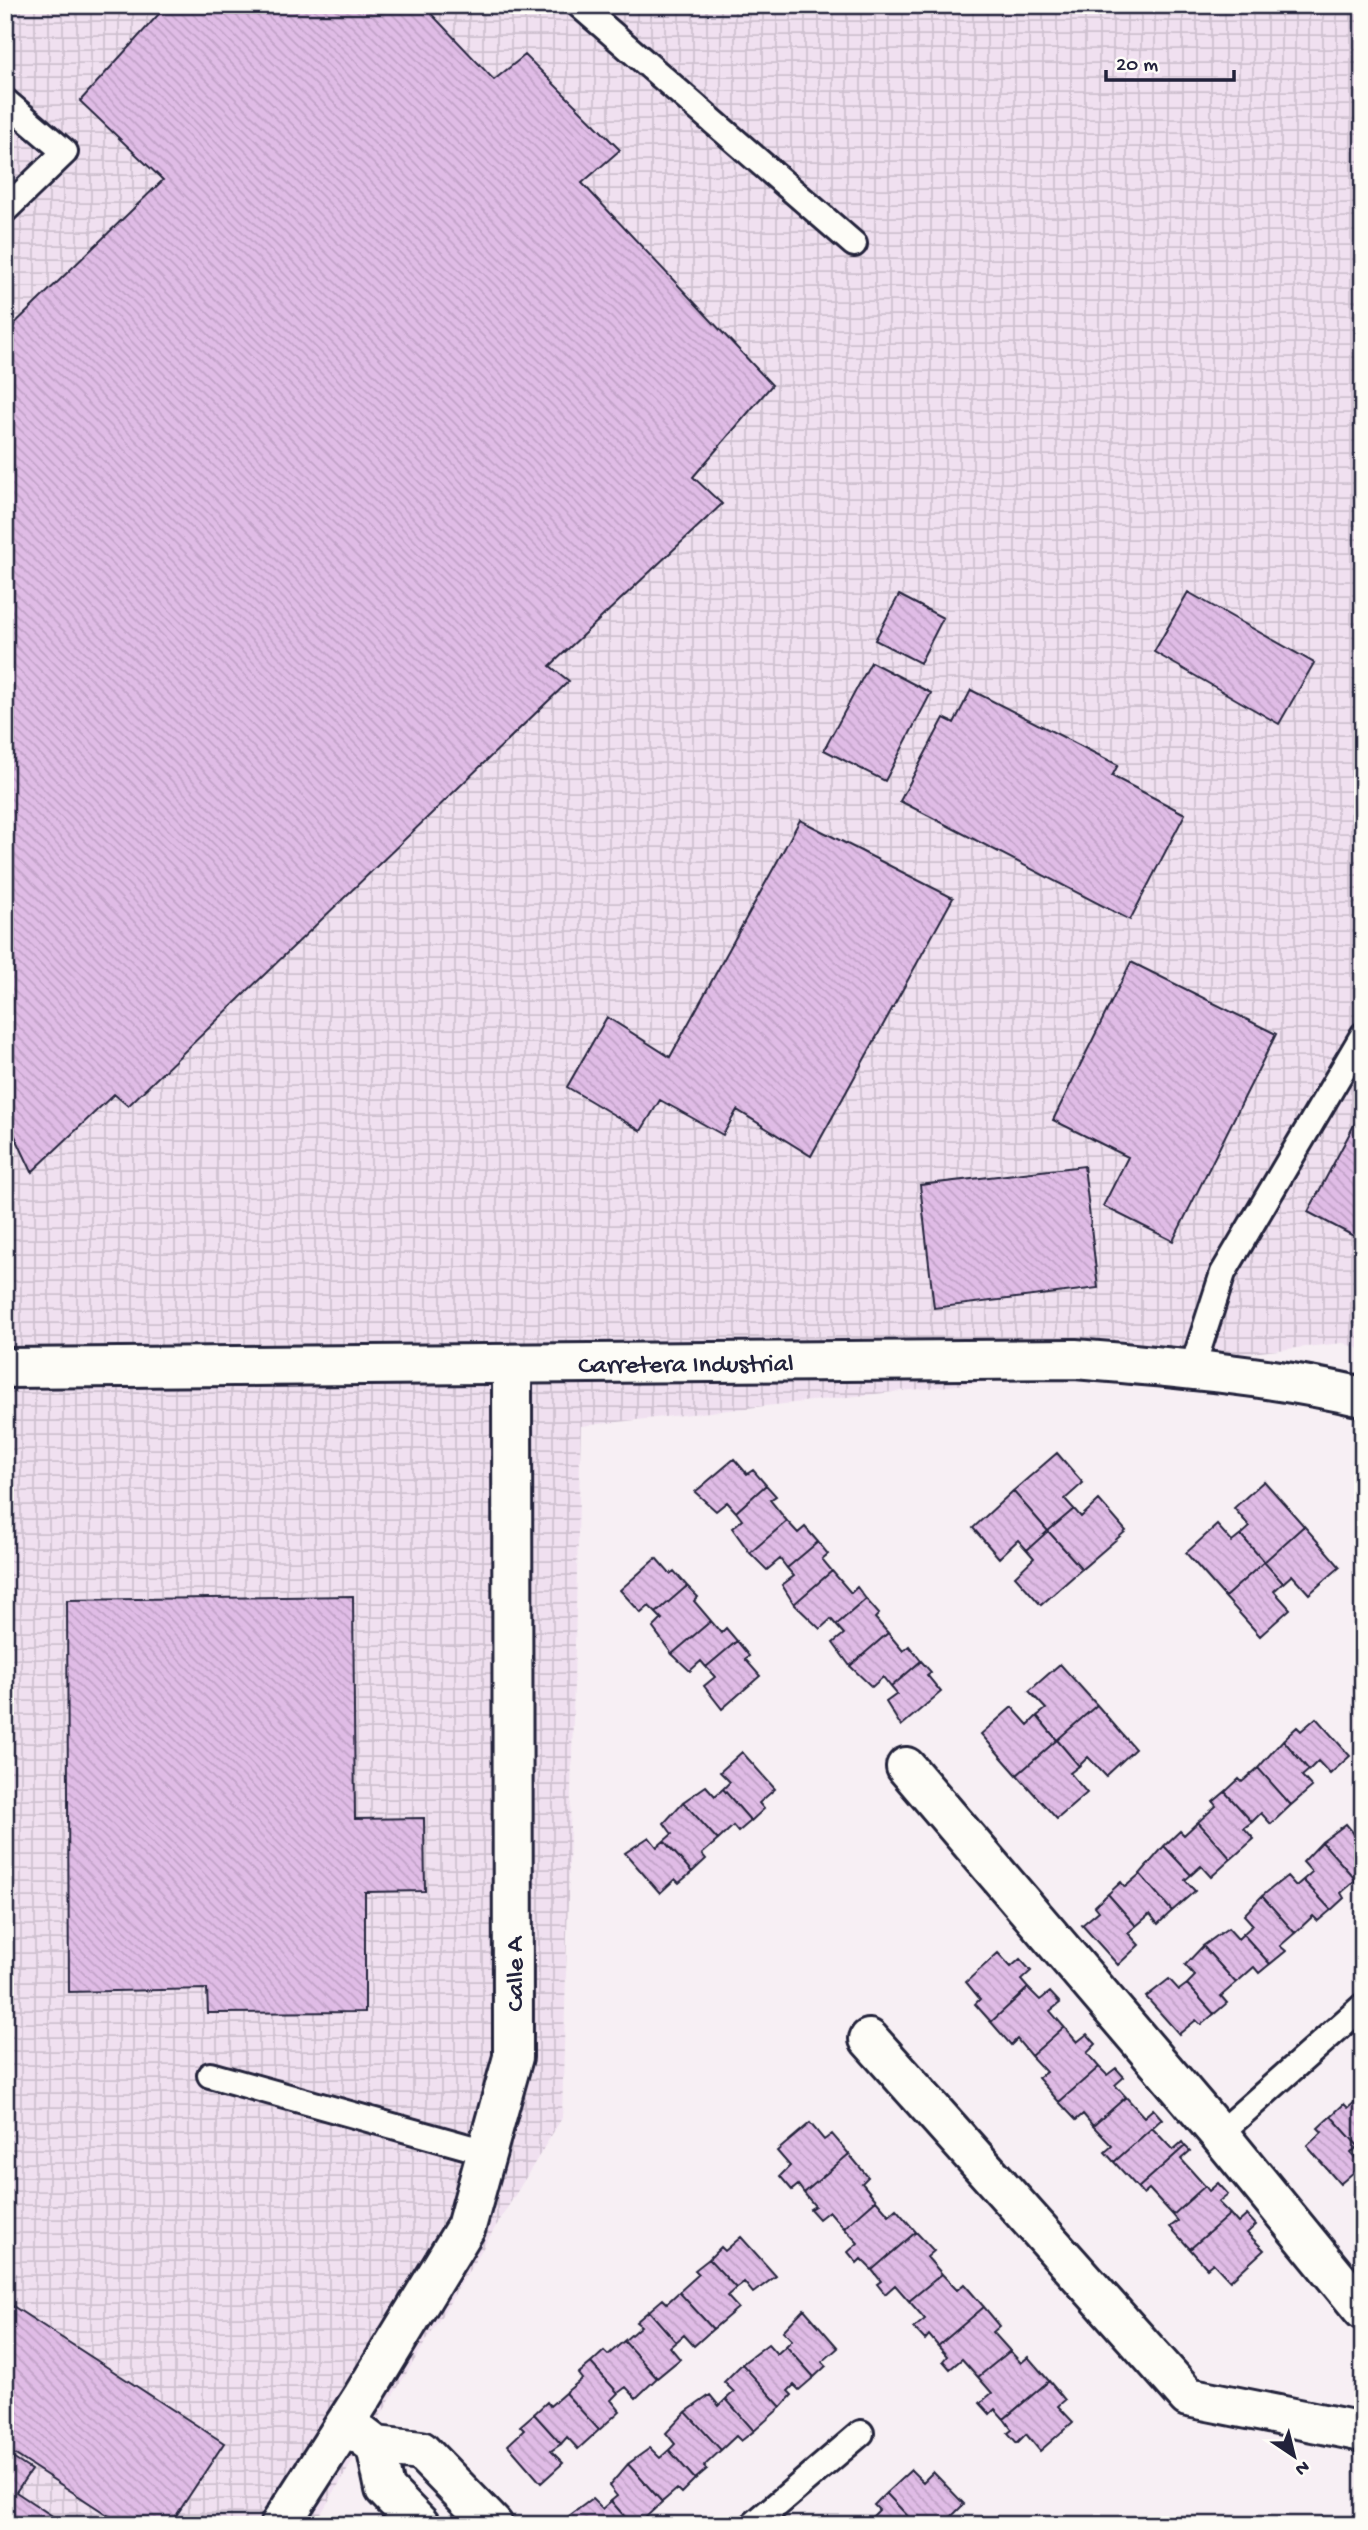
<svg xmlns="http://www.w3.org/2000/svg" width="1368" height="2530" font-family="'Gochi Hand',sans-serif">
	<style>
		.industrial { fill: url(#industrial-grid) }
		.building { fill: url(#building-back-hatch); stroke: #22223b; stroke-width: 2 }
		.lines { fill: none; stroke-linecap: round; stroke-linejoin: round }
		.service-casing { stroke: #22223b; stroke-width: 30 }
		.minor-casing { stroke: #22223b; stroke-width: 44 }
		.tertiary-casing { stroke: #22223b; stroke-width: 44 }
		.service { stroke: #fdfcf7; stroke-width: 24 }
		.minor { stroke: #fdfcf7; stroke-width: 38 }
		.tertiary { stroke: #fdfcf7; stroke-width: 38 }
		.labels { text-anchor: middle; stroke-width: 5; stroke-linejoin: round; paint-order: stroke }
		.street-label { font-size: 26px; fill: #22223b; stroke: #fdfcf7 }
	</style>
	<defs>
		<pattern id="industrial-grid" width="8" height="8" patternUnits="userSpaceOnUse" patternTransform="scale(1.75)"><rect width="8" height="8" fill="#f0e0f0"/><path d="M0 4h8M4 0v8" fill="none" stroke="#cec0cf"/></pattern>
		<pattern id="building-back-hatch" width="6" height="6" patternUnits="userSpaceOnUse" patternTransform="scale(1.75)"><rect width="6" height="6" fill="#e0bce6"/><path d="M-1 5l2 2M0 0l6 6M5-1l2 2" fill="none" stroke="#c0a1c6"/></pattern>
	</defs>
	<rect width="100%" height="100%" fill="#f7eff4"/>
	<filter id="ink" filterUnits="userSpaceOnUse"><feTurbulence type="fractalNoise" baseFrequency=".0143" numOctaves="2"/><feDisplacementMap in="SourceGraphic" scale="14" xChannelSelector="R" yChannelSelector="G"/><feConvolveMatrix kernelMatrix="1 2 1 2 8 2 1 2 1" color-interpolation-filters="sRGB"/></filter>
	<g filter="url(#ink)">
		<path class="industrial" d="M5,5H1363V1350L1343,1343L581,1426L562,2118L314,2525H5Z"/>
		<path class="building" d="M167,5H423L494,80L525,55L620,150L582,183L772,385L693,477L722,504L550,666L569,681L128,1106L114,1094L32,1172L8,1121L5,1123V333L163,180L80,101Z
			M1188,592L1314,663L1279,724L1154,652Z
			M899,595L943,618L920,663L875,640Z
			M871,662L931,693L885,781L824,750Z
			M971,690L1118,765L1112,776L1185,814L1130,920L900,801L944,718L954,723Z
			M800,820L953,898L811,1156L737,1110L723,1135L660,1100L641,1131L567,1087L607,1017L670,1057Z
			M1131,962L1276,1034L1173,1241L1103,1206L1128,1157L1053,1120Z
			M1363,1108V1241L1308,1212Z
			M1084,1166L1098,1288L934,1308L920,1185Z
			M1057,1453L1083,1483L1065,1499L1074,1509L1048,1531L1013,1491Z
			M734,1459L747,1474L753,1470L766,1485L736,1512L727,1502L716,1511L695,1492Z
			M1264,1481L1304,1526L1264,1562L1241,1535L1250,1527L1234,1508Z
			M766,1485L776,1496L770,1500L787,1521L750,1553L732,1528L742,1520L736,1512Z
			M1013,1491L1048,1531L1027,1550L1018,1540L999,1558L973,1528Z
			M1099,1500L1126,1531L1082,1569L1048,1531L1074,1509L1081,1517Z
			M787,1521L798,1533L805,1527L818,1542L787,1568L780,1559L767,1570L750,1553Z
			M1217,1525L1232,1542L1241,1535L1264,1562L1225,1597L1186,1553Z
			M1304,1526L1340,1567L1309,1594L1292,1575L1283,1583L1264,1562Z
			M1048,1531L1082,1569L1041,1605L1015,1576L1034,1558L1027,1550Z
			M818,1542L828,1554L822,1559L832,1571L794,1604L782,1585L794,1576L787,1568Z
			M656,1558L670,1574L674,1571L687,1586L656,1613L649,1606L641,1613L620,1590Z
			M1264,1562L1283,1583L1274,1591L1290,1609L1260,1636L1225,1597Z
			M832,1571L851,1593L857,1587L866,1599L836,1625L831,1619L820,1629L794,1604Z
			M687,1586L698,1597L694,1601L711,1621L672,1654L653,1628L662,1619L656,1613Z
			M353,1596L355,1819L424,1818L425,1891L365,1892V2012L208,2013L207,1989L69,1992L67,1600Z
			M866,1599L879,1614L875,1618L888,1633L850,1666L833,1643L844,1634L836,1625Z
			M711,1621L721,1633L726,1628L737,1641L706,1667L701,1661L690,1671L672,1654Z
			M888,1633L903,1651L909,1646L921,1661L891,1687L883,1677L872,1687L850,1666Z
			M737,1641L749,1656L745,1659L760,1676L722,1709L704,1686L715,1677L706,1667Z
			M921,1661L931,1672L927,1675L941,1692L901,1726L886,1702L897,1694L891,1687Z
			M1060,1664L1097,1705L1057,1740L1037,1716L1046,1709L1029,1691Z
			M1097,1705L1135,1749L1106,1776L1088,1757L1079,1766L1057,1740Z
			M1012,1707L1028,1725L1037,1716L1057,1740L1017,1775L981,1734Z
			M1316,1718L1350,1756L1330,1774L1318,1761L1309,1770L1283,1740L1297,1727L1301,1731Z
			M1057,1740L1079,1766L1070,1773L1087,1793L1057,1819L1017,1775Z
			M1283,1740L1309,1770L1302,1776L1312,1787L1291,1805L1258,1768Z
			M742,1752L775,1789L759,1803L764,1809L751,1821L723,1789L730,1782L720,1772Z
			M1258,1768L1291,1805L1271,1824L1261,1813L1252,1822L1225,1792L1239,1779L1242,1782Z
			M706,1786L715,1796L723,1789L751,1821L738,1832L733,1826L718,1840L683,1802Z
			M1225,1792L1252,1822L1244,1828L1254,1839L1231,1859L1198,1822L1216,1806L1213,1802Z
			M683,1802L718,1840L702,1854L706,1859L692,1872L664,1841L672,1834L664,1823Z
			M1198,1822L1231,1859L1211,1877L1201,1866L1191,1875L1164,1846L1180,1831L1184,1835Z
			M1346,1824L1355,1835L1363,1828V1874L1356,1880L1322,1842Z
			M649,1837L657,1847L664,1841L692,1872L679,1883L675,1879L660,1893L625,1853Z
			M1322,1842L1356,1880L1341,1893L1344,1898L1331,1910L1303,1880L1312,1872L1303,1862Z
			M1164,1846L1191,1875L1185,1880L1195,1891L1172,1911L1140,1874Z
			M1140,1874L1172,1911L1158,1924L1150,1914L1136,1926L1108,1894L1121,1882L1125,1887Z
			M1287,1876L1296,1886L1303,1880L1331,1910L1318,1921L1313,1916L1295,1933L1262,1896Z
			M1108,1894L1136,1926L1128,1933L1139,1945L1118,1965L1082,1925L1099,1911L1095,1906Z
			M1262,1896L1295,1933L1280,1946L1286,1951L1270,1964L1243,1934L1253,1925L1244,1915Z
			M1228,1928L1238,1939L1243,1934L1270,1964L1259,1973L1254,1967L1236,1983L1203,1946Z
			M1203,1946L1236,1983L1221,1996L1227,2003L1214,2014L1187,1984L1195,1976L1185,1965Z
			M998,1953L1011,1967L1020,1959L1031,1971L1021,1980L1028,1988L991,2022L975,2004L980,1999L966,1982Z
			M1169,1979L1179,1990L1187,1984L1214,2014L1201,2025L1196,2020L1179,2034L1146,1997Z
			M1028,1988L1040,2000L1050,1992L1060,2003L1050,2011L1064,2027L1031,2056L1017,2039L1011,2045L991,2022Z
			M1064,2027L1077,2042L1087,2034L1096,2044L1087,2053L1099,2067L1059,2102L1038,2078L1046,2072L1031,2056Z
			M1099,2067L1107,2075L1116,2068L1124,2077L1115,2085L1126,2097L1093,2126L1083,2114L1076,2120L1059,2102Z
			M1363,2095V2143L1358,2146L1331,2116L1344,2104L1348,2108Z
			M1126,2097L1144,2117L1153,2109L1162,2119L1114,2162L1105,2152L1112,2146L1093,2126Z
			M1331,2116L1358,2146L1351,2153L1362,2165L1340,2184L1307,2146L1322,2132L1318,2128Z
			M810,2123L824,2140L832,2134L849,2154L804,2193L798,2185L792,2190L780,2176L790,2166L777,2151Z
			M1152,2128L1173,2150L1182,2142L1185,2146L1138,2188L1114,2162Z
			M1185,2146L1190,2151L1181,2159L1205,2186L1173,2215L1149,2189L1143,2194L1138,2188Z
			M849,2154L868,2177L862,2183L876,2200L844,2228L829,2211L819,2219L810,2209L815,2206L804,2193Z
			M1218,2183L1228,2194L1218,2202L1230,2214L1190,2249L1170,2227L1178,2221L1173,2215L1205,2186L1209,2191Z
			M876,2200L889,2215L896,2209L916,2232L872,2270L861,2259L857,2263L848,2252L858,2243L844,2228Z
			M1230,2214L1238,2223L1247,2215L1256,2225L1247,2233L1264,2250L1230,2281L1213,2263L1207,2268L1190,2249Z
			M916,2232L934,2251L927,2257L942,2274L909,2301L895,2285L885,2294L877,2284L881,2281L872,2270Z
			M741,2237L776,2276L753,2293L744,2282L736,2288L709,2259L721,2247L725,2251Z
			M709,2259L736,2288L727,2296L738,2308L713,2329L679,2292L699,2274L695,2270Z
			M942,2274L957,2290L964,2284L984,2307L938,2346L929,2335L925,2340L914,2328L925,2319L909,2301Z
			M679,2292L713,2329L694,2346L684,2335L676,2342L649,2311L663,2299L667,2303Z
			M5,2301L224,2443L170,2525H123L5,2448Z
			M984,2307L1000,2326L993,2332L1010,2351L978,2377L962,2359L950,2369L943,2361L947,2356L938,2346Z
			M804,2309L838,2348L822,2362L826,2366L814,2377L786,2346L792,2340L783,2331Z
			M649,2311L676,2342L670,2347L680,2359L657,2378L624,2341L641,2326L636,2322Z
			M624,2341L657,2378L636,2398L626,2387L618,2393L591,2363L604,2351L608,2355Z
			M768,2344L777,2354L786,2346L814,2377L799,2390L794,2385L788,2391L792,2395L781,2407L742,2364Z
			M1010,2351L1021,2363L1028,2357L1049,2381L1004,2419L995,2409L990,2414L980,2403L992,2393L978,2377Z
			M591,2363L618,2393L611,2400L620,2411L599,2430L565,2393L582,2379L578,2374Z
			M742,2364L781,2407L754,2431L726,2399L734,2392L724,2382Z
			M1049,2381L1065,2400L1058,2406L1073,2422L1040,2451L1026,2434L1017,2443L1008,2433L1012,2430L1004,2419Z
			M565,2393L599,2430L578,2449L567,2437L561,2444L534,2414L547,2402L550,2406Z
			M710,2395L719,2406L726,2399L754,2431L741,2441L736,2436L721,2450L686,2412Z
			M686,2412L721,2450L704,2466L707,2469L695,2479L669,2450L675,2444L666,2433Z
			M534,2414L561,2444L551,2451L563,2463L541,2483L508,2445L524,2430L520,2426Z
			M650,2448L660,2458L669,2450L695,2479L681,2493L677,2489L662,2502L628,2464Z
			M5,2453L31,2470L16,2492L66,2525H5Z
			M628,2464L662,2502L646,2517L649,2521L645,2525H632L611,2501L617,2496L609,2486Z
			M911,2470L923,2482L933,2472L964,2504L943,2525H931L926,2519L916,2525L886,2493Z
			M886,2493L916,2525H864L879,2510L874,2505Z
			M592,2499L602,2509L611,2501L632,2525H576L569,2516Z"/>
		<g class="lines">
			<g class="service-casing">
				<path id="service" d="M579,5L854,244
					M5,101L65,152L5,210
					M1192,1369L1223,1273L1363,1035
					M210,2075L486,2152
					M1219,2134L1363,2006
					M753,2525L861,2433"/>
			</g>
			<g class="minor-casing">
				<path id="minor" d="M906,1767L1219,2134L1363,2310
					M869,2039L1188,2397L1363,2432
					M346,2423L376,2446L421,2451L493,2525
					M376,2446L385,2489L420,2525
					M280,2525L363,2396L466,2227L513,2057L512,1365"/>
			</g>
			<g class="tertiary-casing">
				<g id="tertiary">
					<path id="s1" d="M5,1368L1075,1359C1172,1367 1268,1375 1363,1397"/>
				</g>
			</g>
			<use href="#service" class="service"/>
			<use href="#minor" class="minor"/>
			<use href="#tertiary" class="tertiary"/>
		</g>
	</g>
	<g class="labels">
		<g class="street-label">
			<text dy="9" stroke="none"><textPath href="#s1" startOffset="681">Carretera Industrial</textPath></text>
			<text transform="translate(513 1974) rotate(-90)" y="9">Calle A</text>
		</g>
	</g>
	<rect width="1368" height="2530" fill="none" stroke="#fdfcf7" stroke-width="28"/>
	<rect x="14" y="14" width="1340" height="2502" fill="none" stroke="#22223b" stroke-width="2.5" filter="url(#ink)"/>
	<g transform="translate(1294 2456) rotate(145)" stroke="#fdfcf7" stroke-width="5" paint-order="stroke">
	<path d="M0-5L12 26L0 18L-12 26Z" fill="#22223b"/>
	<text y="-10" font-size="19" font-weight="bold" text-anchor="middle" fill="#22223b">N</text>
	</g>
	<path d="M1106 70v10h128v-10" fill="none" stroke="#22223b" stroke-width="3.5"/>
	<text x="1116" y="70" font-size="21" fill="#22223b" stroke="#fdfcf7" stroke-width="5" paint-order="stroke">20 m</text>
</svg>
